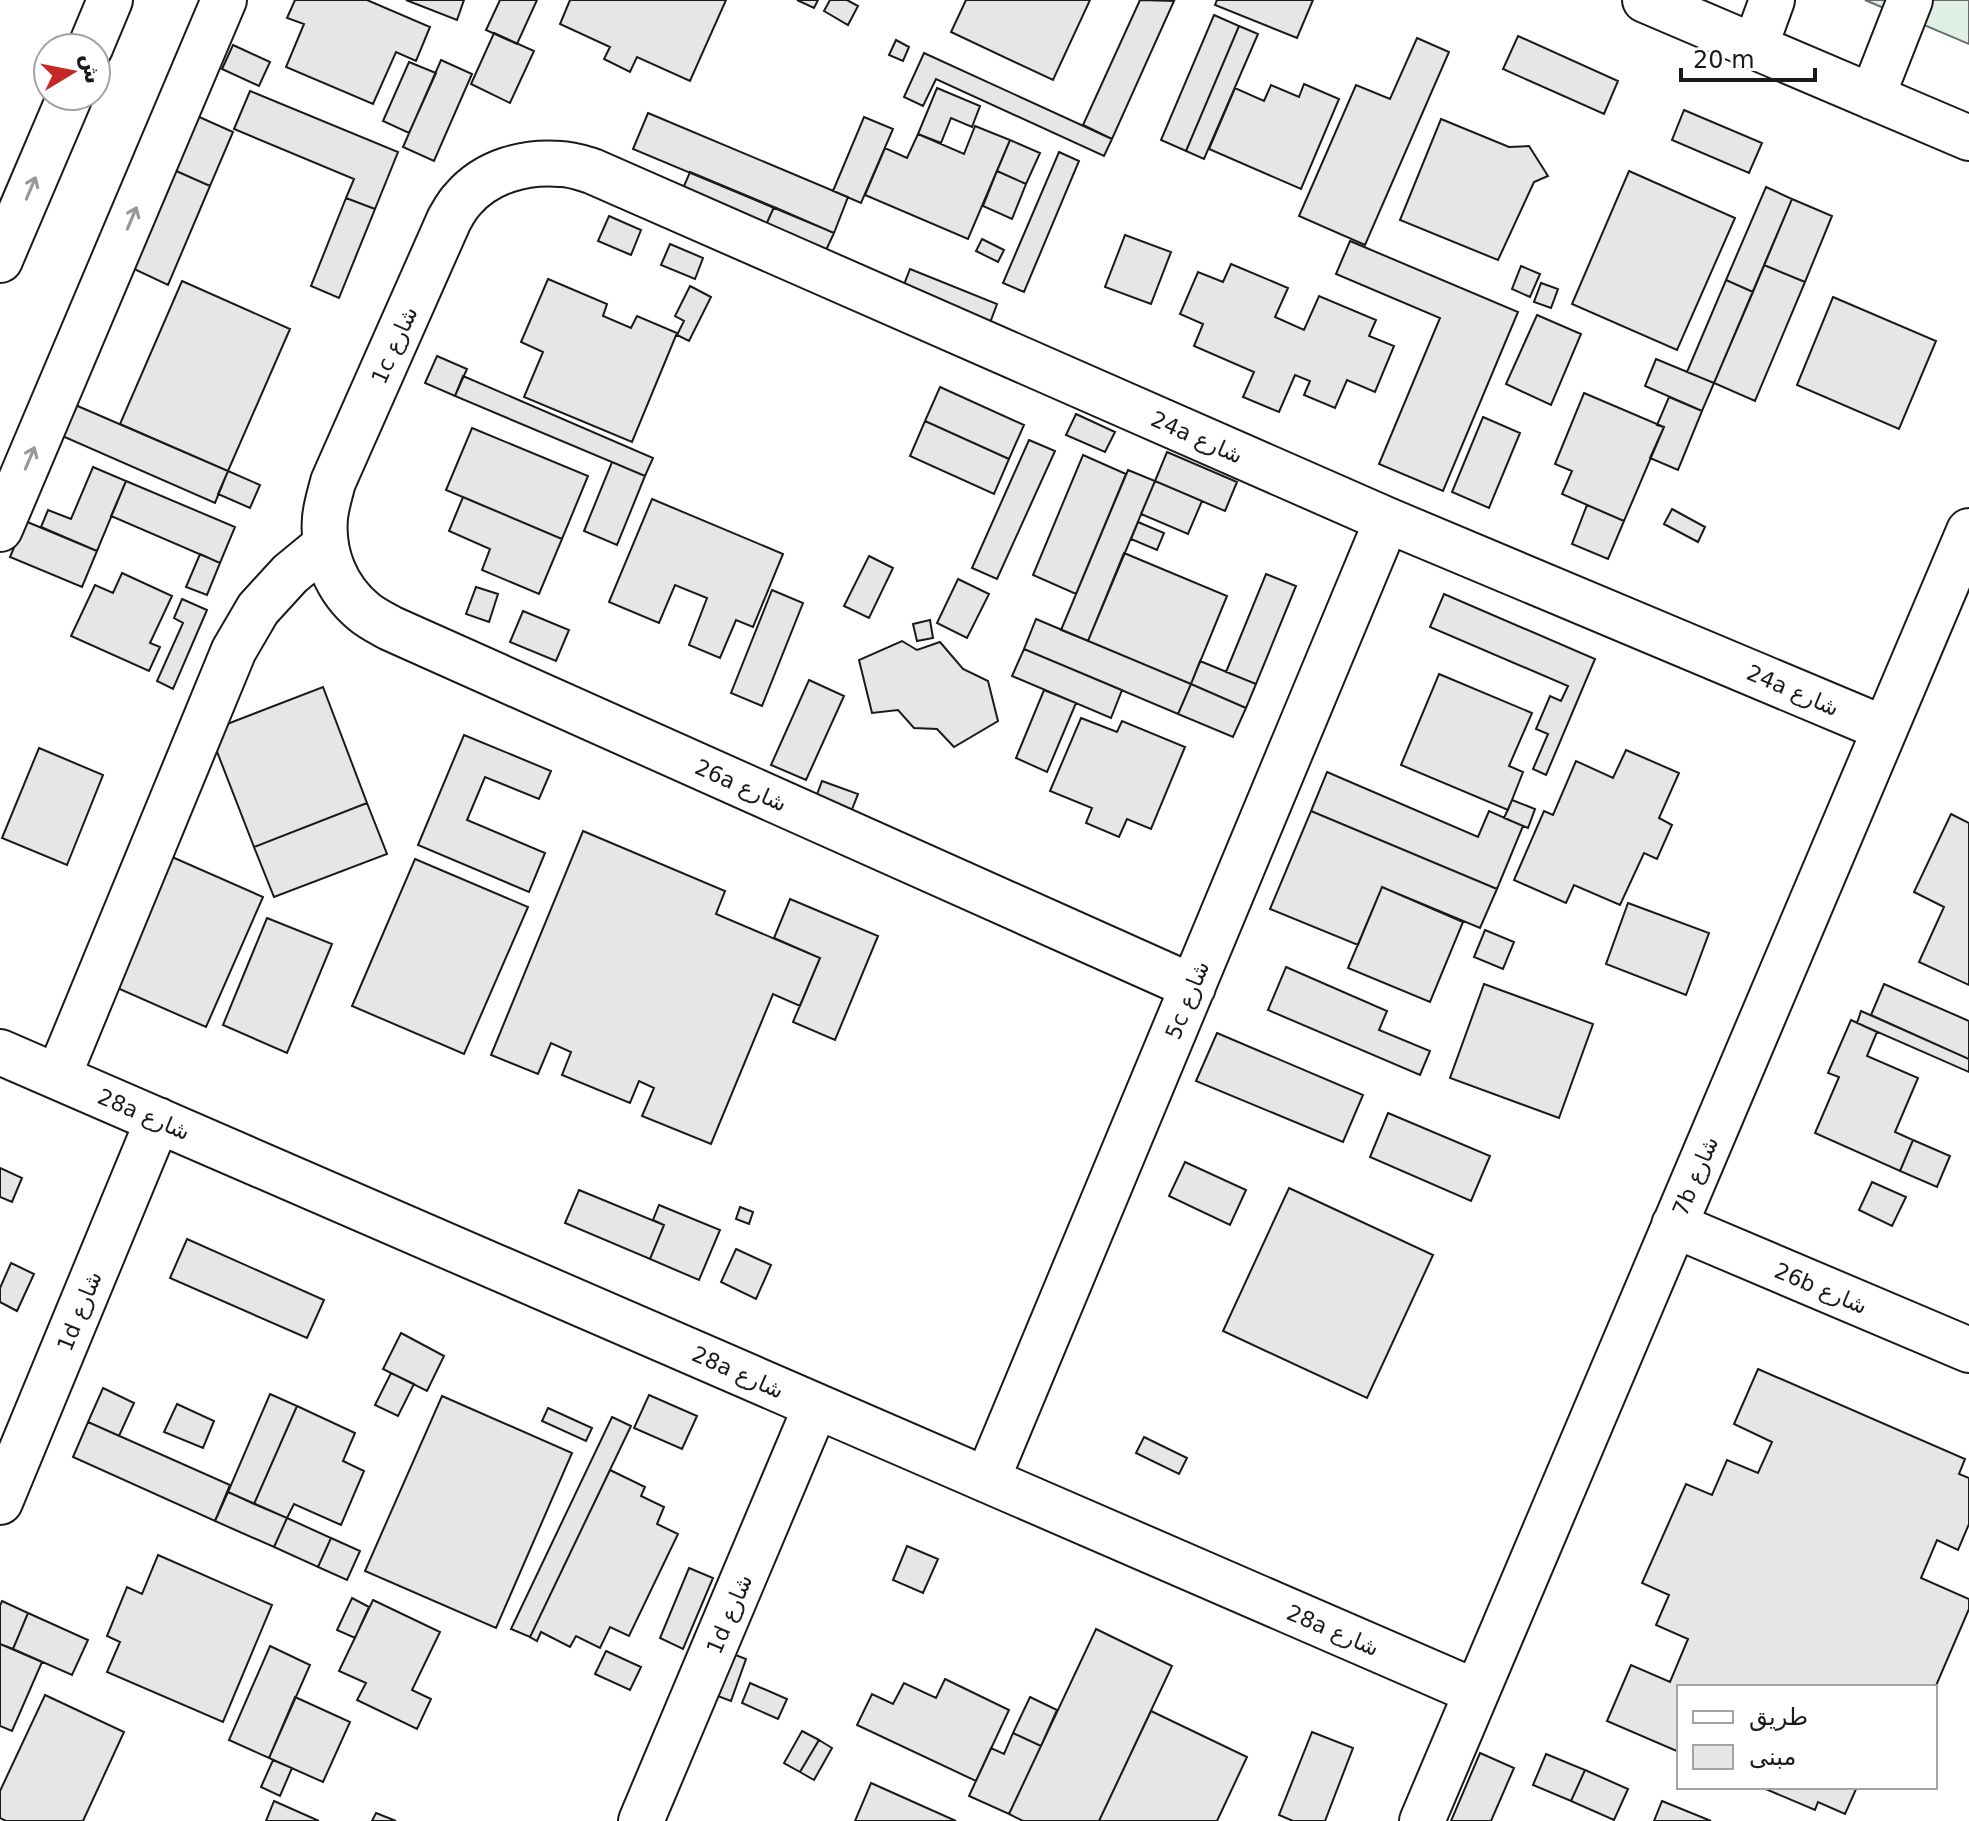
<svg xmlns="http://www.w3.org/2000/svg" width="1969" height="1821" font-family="'DejaVu Sans',Cairo,sans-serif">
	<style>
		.green { fill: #e0efe3; stroke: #6a6a6a; stroke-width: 2 }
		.building { fill: #e6e6e6; stroke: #1a1a1a; stroke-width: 2 }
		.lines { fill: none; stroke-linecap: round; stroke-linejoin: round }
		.minor-casing { stroke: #1a1a1a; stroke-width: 48 }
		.major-casing { stroke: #1a1a1a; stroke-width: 48 }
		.minor { stroke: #fff; stroke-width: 44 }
		.major { stroke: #fff; stroke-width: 44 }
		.oneway { stroke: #989898 }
		.labels { text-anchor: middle; stroke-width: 6; stroke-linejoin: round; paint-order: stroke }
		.street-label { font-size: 22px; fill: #1a1a1a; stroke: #fff }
	</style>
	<rect width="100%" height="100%" fill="#fff"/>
	<path class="green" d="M1865,0H1969V44Z"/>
	<path class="building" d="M295,0H367L430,27L416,61L396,52L373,104L286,67L304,24L287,18Z
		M406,0H464L457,20Z
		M500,0H537L517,44L486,30Z
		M570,0H726L690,81L637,57L630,72L604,59L610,47L560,24Z
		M797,0H818L814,8Z
		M830,0H847L858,6L848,25L824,11Z
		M966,0H1090L1053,80L951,32Z
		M1140,0L1174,1L1112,139L1083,125Z
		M1217,0H1313L1297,38L1215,5Z
		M1214,15L1239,26L1186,151L1161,140Z
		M1239,26L1258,34L1204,159L1186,151Z
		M494,33L534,51L510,103L471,84Z
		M1518,36L1618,81L1604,114L1503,69Z
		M1417,38L1449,52L1365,245L1299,216L1356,85L1390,99Z
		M896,40L909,47L903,61L889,55Z
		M233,45L270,62L259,86L222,69Z
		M924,53L1112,139L1104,156L936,79L923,106L904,97Z
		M441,60L472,74L434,161L403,147Z
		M409,62L436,73L409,133L383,121Z
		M1304,84L1339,99L1301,189L1209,149L1235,88L1264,101L1271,85L1299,97Z
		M937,88L980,106L972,127L951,118L941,143L918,134Z
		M250,91L398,152L375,209L346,198L354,179L234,129Z
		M1684,110L1762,143L1749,173L1672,140Z
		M648,113L848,197L834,233L633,149Z
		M197,116L233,132L210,186L174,170Z
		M864,117L893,129L861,203L833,191Z
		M1441,119L1509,147L1529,146L1548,176L1534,182L1498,260L1400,220Z
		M975,126L1010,140L968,239L865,195L885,148L907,158L918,134L964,154Z
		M1010,140L1040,153L1026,184L997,171Z
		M1059,152L1079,161L1024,292L1003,283Z
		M174,170L210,186L168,285L132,268Z
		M997,171L1026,184L1012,219L983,206Z
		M1629,171L1735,218L1677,350L1572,304Z
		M690,172L774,207L761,236L678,200Z
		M1766,187L1792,199L1753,292L1726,280Z
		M346,198L375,209L339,298L311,286Z
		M1792,199L1832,216L1805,282L1764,265Z
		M774,207L834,233L821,261L761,236Z
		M609,216L641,230L631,255L598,241Z
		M1125,235L1171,252L1151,304L1105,287Z
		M982,239L1004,250L998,262L976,251Z
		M1350,241L1518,312L1443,491L1379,464L1440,318L1336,274Z
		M670,244L703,258L695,279L661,265Z
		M1231,264L1288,288L1275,317L1304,330L1319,296L1376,320L1369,336L1394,346L1375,392L1347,380L1335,408L1304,395L1310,381L1295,375L1279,412L1243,397L1254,372L1194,346L1203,324L1180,314L1198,272L1223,282Z
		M1764,265L1805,282L1755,401L1714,383Z
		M1521,266L1540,274L1530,297L1512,289Z
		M910,269L997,304L987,331L900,295Z
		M548,279L607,304L603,316L631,328L637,316L677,333L632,442L524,397L543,352L521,342Z
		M1726,280L1753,292L1714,383L1687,372Z
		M182,281L290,329L228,471L120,424Z
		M1541,283L1558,289L1551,308L1534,302Z
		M690,286L711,297L689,341L677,335L684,321L675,316Z
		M1833,297L1936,341L1899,429L1797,385Z
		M1537,315L1581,334L1551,405L1506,384Z
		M437,356L467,369L455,396L425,383Z
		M1656,359L1714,383L1702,411L1645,386Z
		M463,376L653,458L645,476L455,396Z
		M940,387L1024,425L1009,459L925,421Z
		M1584,393L1664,427L1624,521L1562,494L1572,471L1555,464Z
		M1669,397L1702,411L1678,470L1650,458L1664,427L1657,425Z
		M73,404L228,471L215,503L60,435Z
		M1076,414L1115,432L1105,452L1066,435Z
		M1483,417L1520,433L1489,508L1452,492Z
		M925,421L1009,459L994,494L910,456Z
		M472,428L588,476L562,539L446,490Z
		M1029,440L1055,451L997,579L972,568Z
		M1167,452L1237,482L1225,511L1155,481Z
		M1083,455L1126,474L1076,594L1033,575Z
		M612,462L645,476L617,545L584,531Z
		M93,467L126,481L97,551L41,527L48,510L71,519Z
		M1128,470L1155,481L1088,641L1061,630Z
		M228,471L260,485L250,508L218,494Z
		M126,481L235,527L220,563L111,516Z
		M1155,481L1202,501L1188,534L1141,514Z
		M463,497L562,539L539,594L482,570L490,549L449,531Z
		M652,499L783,554L753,627L736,620L720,658L689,645L707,598L675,585L659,623L609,602Z
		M1587,505L1624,521L1608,559L1572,544Z
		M1672,509L1705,527L1698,542L1664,524Z
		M25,521L97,551L82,587L10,557Z
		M1138,522L1164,533L1157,550L1131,539Z
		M1124,553L1227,596L1191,684L1088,641Z
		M200,554L220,563L207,595L186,587Z
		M869,556L893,568L869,618L844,606Z
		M122,573L172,596L150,643L160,647L149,671L71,636L95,585L113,593Z
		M1266,574L1296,586L1256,684L1226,672Z
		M958,579L989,594L967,638L937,623Z
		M476,587L498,594L489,622L466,614Z
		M772,590L803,603L762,706L731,693Z
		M1444,594L1595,659L1546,775L1533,769L1548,734L1536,729L1550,696L1561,701L1568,686L1430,627Z
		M182,599L207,610L173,689L157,681L183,623L174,618Z
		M523,611L569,630L556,661L510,642Z
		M1036,619L1191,684L1178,714L1024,649Z
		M930,620L933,638L917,641L913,624Z
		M902,641L917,650L940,642L963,669L988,681L998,721L954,747L937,729L914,728L898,710L872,713L859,660Z
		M1024,649L1122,690L1111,718L1012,676Z
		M1200,661L1256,684L1246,708L1191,684Z
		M1439,674L1532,713L1509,766L1523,772L1508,810L1401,765Z
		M809,680L844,696L806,780L771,765Z
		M1191,684L1246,708L1233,737L1178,714Z
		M323,687L367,803L254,847L209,731Z
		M1044,690L1076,703L1047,772L1016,758Z
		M1081,718L1117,732L1122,721L1185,747L1151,829L1127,819L1119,837L1086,823L1092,808L1050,791Z
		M464,735L551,771L539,799L485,777L467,820L545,853L529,892L418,845Z
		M39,748L103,775L67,865L2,838Z
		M1626,750L1679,773L1659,818L1672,825L1657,859L1644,853L1620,905L1574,885L1566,903L1514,880L1544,811L1553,815L1576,761L1613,778Z
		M1327,772L1478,837L1489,811L1523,826L1497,889L1311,811Z
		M822,781L858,794L847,822L812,808Z
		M1512,800L1535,809L1528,828L1504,818Z
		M367,803L387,854L274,897L254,847Z
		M1311,811L1497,889L1480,928L1382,887L1358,945L1270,909Z
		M1951,814L1969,823V985L1919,962L1944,907L1914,892Z
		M583,831L725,891L716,914L820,958L800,1006L773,994L711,1144L642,1116L654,1088L639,1081L630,1103L562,1075L571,1052L551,1043L538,1074L491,1055Z
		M163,853L263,897L206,1027L106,983Z
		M415,859L528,907L464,1054L352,1006Z
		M1382,887L1463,922L1430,1002L1348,968Z
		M790,899L878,936L835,1040L793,1022L820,958L774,938Z
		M1628,903L1709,933L1686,995L1606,964Z
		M267,918L332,944L287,1053L223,1025Z
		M1485,930L1514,942L1503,969L1474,957Z
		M1286,967L1387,1011L1379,1030L1430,1051L1420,1075L1268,1010Z
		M1484,984L1593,1024L1559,1118L1450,1078Z
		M1884,984L1969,1021V1059L1871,1015Z
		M1861,1011L1969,1059V1072L1857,1023Z
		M1851,1020L1877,1032L1867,1056L1918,1078L1895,1132L1913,1140L1900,1171L1815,1133L1839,1077L1828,1073Z
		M1217,1033L1363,1095L1343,1142L1196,1081Z
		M1388,1113L1490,1156L1471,1201L1370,1157Z
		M1913,1140L1950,1156L1937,1187L1900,1171Z
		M1185,1162L1246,1190L1230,1225L1169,1196Z
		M0,1168L22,1178L12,1202L0,1197Z
		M1872,1182L1906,1197L1892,1226L1859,1210Z
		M1289,1188L1433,1255L1367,1398L1223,1331Z
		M579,1190L664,1225L650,1259L565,1223Z
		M659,1205L720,1230L699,1280L650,1259L664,1225L653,1220Z
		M740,1207L753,1212L749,1224L736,1219Z
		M187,1239L324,1300L307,1338L170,1278Z
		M736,1249L771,1265L756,1299L721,1282Z
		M11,1263L34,1274L17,1311L0,1302V1288Z
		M401,1333L444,1356L427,1391L383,1369Z
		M1758,1369L1965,1459L1959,1474L1969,1478V1524L1958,1550L1937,1540L1921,1578L1969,1599V1609L1935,1688L1679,1687V1752L1607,1721L1631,1665L1670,1682L1688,1639L1656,1625L1669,1595L1642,1583L1686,1484L1712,1495L1727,1460L1758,1473L1772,1442L1734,1424Z
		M391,1373L414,1384L398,1416L375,1405Z
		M103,1388L134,1403L119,1436L88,1422Z
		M270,1394L297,1406L254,1504L228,1492Z
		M649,1395L697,1416L682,1449L634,1428Z
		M442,1396L572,1453L496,1628L365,1571Z
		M177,1404L214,1421L203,1448L164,1432Z
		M297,1406L355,1433L343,1461L364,1471L341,1525L294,1504L287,1518L254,1504Z
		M548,1408L592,1428L586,1441L542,1421Z
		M612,1417L631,1426L530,1637L511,1629Z
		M88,1422L230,1485L215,1521L73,1457Z
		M1144,1437L1187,1458L1179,1474L1136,1453Z
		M610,1470L645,1487L641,1496L664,1507L657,1524L678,1534L629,1636L610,1627L600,1648L576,1636L570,1647L541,1632L537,1641L530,1637Z
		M228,1492L287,1518L274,1547L215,1521Z
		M287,1518L331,1538L318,1567L274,1547Z
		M331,1538L360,1551L347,1580L318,1567Z
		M907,1546L938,1559L923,1593L893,1580Z
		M158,1555L272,1605L223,1722L107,1672L120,1642L107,1636L127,1587L142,1594Z
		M689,1568L713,1578L683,1649L660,1638Z
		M352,1598L369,1607L355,1638L337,1630Z
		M373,1600L440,1632L412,1690L431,1699L417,1729L357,1700L366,1683L339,1671Z
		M2,1601L28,1613L13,1649L0,1644V1606Z
		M28,1613L88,1640L72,1675L13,1649Z
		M1096,1629L1172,1666L1099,1821H1023L1009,1814Z
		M0,1644L42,1662L12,1731L0,1726Z
		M270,1646L310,1665L269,1758L229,1740Z
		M606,1651L641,1667L630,1690L595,1674Z
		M728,1652L746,1659L731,1701L712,1694Z
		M945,1679L1009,1710L976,1781L857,1725L872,1694L893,1704L904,1683L936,1698Z
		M750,1683L787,1699L778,1719L742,1703Z
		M45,1695L124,1732L83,1821H6L0,1818V1791Z
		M295,1697L350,1722L323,1782L269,1758Z
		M1030,1697L1057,1710L1041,1746L1013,1733Z
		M1151,1711L1247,1757L1217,1821H1099Z
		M802,1731L819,1740L800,1772L784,1763Z
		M1312,1732L1353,1748L1325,1821H1293L1279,1815Z
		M1013,1733L1041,1746L1009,1814L969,1796L991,1748L1004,1754Z
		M819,1740L832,1748L814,1780L800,1772Z
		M1480,1753L1514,1768L1491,1821H1451Z
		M1546,1754L1585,1770L1571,1801L1533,1785Z
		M273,1760L292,1768L280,1796L261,1787Z
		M1585,1770L1628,1789L1614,1820L1571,1801Z
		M871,1783L956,1821H855Z
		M1761,1787H1857L1845,1814L1818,1802L1815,1810Z
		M274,1801L319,1821H266Z
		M1662,1801L1711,1821H1654Z
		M376,1813L396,1821H372Z"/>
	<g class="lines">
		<g class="minor-casing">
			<path id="minor" d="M1645,0L1969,138
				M1755,47L1772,0
				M1872,97L1910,0
				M0,529L224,0
				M1193,987L390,628C381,623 371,618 364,612C336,589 322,554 325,518C326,506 330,494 333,482L449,220C453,213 457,205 463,199C487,171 525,161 561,164C571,164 582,168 592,171L1387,520L1885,729
				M0,1052L1476,1692
				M58,1077L234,650L258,609L290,574L324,546
				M1674,1225L1969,1350
				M987,1480L1387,520
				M0,1502L158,1120
				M641,1821L816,1406
				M1422,1821L1969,531"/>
		</g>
		<g class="major-casing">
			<path id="major" d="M90,48L110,0
				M0,260L70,96"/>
		</g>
		<use href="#minor" class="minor"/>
		<use href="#major" class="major"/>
	</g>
	<defs><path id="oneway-shaft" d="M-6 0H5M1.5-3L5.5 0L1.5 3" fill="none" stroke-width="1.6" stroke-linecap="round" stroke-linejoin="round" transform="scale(2)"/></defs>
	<g class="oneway">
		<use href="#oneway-shaft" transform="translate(31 188) rotate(-67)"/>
		<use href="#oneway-shaft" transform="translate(132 218) rotate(-67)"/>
		<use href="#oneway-shaft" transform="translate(30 458) rotate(-67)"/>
	</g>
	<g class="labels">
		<g class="street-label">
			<text transform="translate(394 345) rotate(-66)" y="8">1c شارع</text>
			<text transform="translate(1197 437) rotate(24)" y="8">24a شارع</text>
			<text transform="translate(1793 690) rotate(23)" y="8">24a شارع</text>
			<text transform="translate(741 785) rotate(24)" y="8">26a شارع</text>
			<text transform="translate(1187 1000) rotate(-68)" y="8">5c شارع</text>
			<text transform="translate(144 1114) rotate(23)" y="8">28a شارع</text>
			<text transform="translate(1695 1176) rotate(-67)" y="8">7b شارع</text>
			<text transform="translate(1821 1288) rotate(23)" y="8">26b شارع</text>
			<text transform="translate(79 1311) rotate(-68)" y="8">1d شارع</text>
			<text transform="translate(738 1372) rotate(24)" y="8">28a شارع</text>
			<text transform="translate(729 1614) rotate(-67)" y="8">1d شارع</text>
			<text transform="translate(1333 1630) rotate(23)" y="8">28a شارع</text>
		</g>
	</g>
	<rect x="1677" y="1685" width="260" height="104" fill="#ffffff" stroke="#a3a3a3" stroke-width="2"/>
	<rect x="1693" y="1711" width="40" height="12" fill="#ffffff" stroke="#a3a3a3" stroke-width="2"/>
	<text x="1749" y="1725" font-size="24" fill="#1a1a1a">طريق</text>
	<rect x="1693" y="1745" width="40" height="24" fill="#e6e6e6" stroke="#a3a3a3" stroke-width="2"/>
	<text x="1749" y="1765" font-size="24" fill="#1a1a1a">مبنى</text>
	<g transform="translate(72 72) rotate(80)"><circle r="38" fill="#ffffff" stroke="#a3a3a3" stroke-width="2"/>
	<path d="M0-6L14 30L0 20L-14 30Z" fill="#c62828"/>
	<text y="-12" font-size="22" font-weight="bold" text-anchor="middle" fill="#1a1a1a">ش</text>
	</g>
	<path d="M1681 68v12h134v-12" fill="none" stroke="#1a1a1a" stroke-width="4"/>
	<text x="1693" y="68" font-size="24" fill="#1a1a1a" stroke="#ffffff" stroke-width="6" paint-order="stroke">20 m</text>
</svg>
